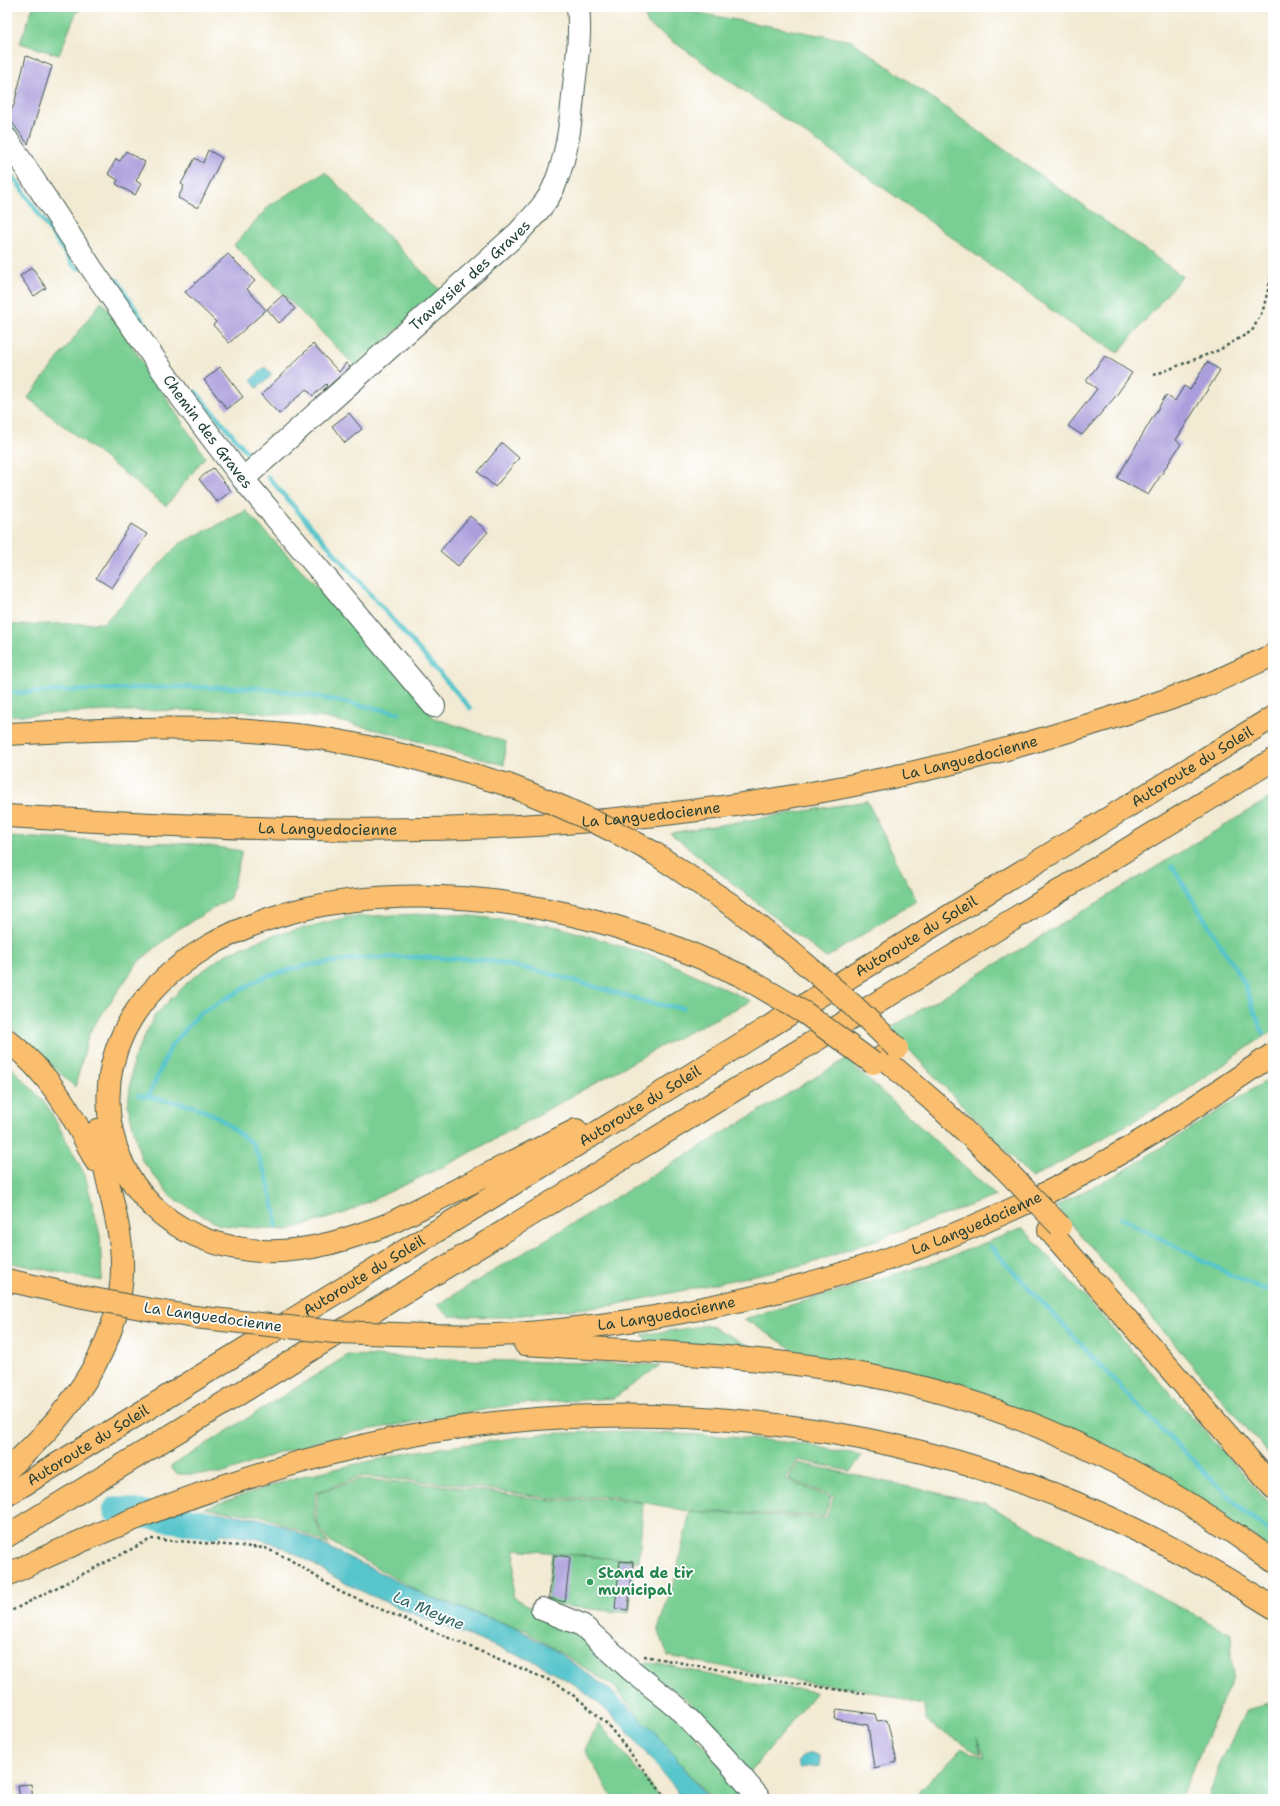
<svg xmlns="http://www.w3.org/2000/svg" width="1280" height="1806" font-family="'Shantell Sans',sans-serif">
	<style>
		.green { fill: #79cf93; stroke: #4c8664 }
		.water { fill: #57c5cc; stroke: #3b8180 }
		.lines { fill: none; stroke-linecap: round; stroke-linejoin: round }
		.stream { stroke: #57c5cc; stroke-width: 4.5 }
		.river { stroke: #57c5cc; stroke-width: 28 }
		.building { fill: #ab9edc }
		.minor-casing { stroke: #3f574c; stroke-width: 24 }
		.highway-casing { stroke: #3f574c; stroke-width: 24 }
		.path { stroke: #3f574c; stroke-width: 2.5; stroke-dasharray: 3 3; stroke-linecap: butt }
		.minor { stroke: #fff; stroke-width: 22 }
		.highway { stroke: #fbbe6e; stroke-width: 22 }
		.highway-bridge-casing { stroke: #3f574c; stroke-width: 24; stroke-linecap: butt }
		.highway-bridge { stroke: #fbbe6e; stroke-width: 22 }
		.leisure-dot { fill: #2e9e5b; stroke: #fff; stroke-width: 1.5 }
		.labels { text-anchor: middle; stroke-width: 3.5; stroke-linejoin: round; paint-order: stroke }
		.street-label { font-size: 15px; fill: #1f3d34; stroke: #fff }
		.leisure-label { font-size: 15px; font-weight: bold; fill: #27864d; stroke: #fff; text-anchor: start }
		.water-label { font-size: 16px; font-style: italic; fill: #306662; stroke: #fff }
	</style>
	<rect width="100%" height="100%" fill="#fff"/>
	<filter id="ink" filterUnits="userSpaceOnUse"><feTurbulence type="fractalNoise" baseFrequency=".025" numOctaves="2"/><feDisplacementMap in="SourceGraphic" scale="8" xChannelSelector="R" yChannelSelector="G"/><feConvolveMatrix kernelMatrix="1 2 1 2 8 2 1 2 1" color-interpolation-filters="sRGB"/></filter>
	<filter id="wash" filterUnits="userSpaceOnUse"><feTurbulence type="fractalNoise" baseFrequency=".012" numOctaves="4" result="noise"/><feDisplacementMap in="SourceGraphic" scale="16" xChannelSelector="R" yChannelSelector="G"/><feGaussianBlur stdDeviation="0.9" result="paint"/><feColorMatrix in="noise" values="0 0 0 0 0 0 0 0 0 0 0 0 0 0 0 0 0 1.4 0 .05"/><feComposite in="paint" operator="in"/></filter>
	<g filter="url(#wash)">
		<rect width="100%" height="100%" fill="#f2ead3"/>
		<path class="green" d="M33,7H82L76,13L59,55L20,43Z
			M641,7H665L852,41L1182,276L1118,353L1065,320L902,201L648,24Z
			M325,172L442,292L355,366L234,245L270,205Z
			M102,301L205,457L166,506L28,398Z
			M246,511L404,679L434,718L506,742L504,765L385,732L325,718L229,710L107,711L7,716V625L104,623L179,544Z
			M1273,796V1030L1173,1099L1032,1178L889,1029Z
			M867,801L916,900L826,958L670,833Z
			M7,837L195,844L242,851L230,898L177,930L138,962L89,1033L75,1087L7,1024Z
			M447,913L559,927L659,958L751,1001L665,1044L459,1159L345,1213L288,1230L219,1225L171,1197L141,1159L128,1106L133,1060L155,1015L190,980L226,954L271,936L348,917Z
			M846,1059L996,1196L812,1263L614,1305L503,1317L449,1316L437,1305Z
			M7,1063L47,1105L85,1175L100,1235L102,1281L7,1262Z
			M1273,1076V1459L1056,1206L1127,1169Z
			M1023,1228L1273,1508V1550L1111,1450L930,1378L807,1358L744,1319L939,1261Z
			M708,1325L760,1351L649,1342L642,1335Z
			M348,1355L470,1360L660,1365L614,1398L518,1404L350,1433L288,1450L221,1474H178L170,1467Z
			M616,1431L720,1436L804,1444L862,1456L850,1471L798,1460L786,1479L831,1498L824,1516L688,1511L611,1496L554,1499L453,1484L361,1476L316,1493L314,1520L329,1545L291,1527L262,1516L204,1508L298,1477L412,1452L542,1434Z
			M798,1463L984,1503L1231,1634L1233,1677L1180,1799H917L921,1789L962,1748L984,1757L977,1738L981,1754L925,1721V1706L877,1692L810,1683L668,1656L658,1629L675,1578L690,1512L826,1518L834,1497L789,1479Z
			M360,1479L449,1486L553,1501L610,1498L643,1503L639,1561L515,1549L513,1597L573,1630L668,1705L751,1799H711L613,1686L525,1630L427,1596L329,1541L316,1521L318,1493Z
			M552,1553L634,1561L629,1613L546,1604Z
			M645,1663L661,1664L729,1679L816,1692L750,1772L685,1698L642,1670Z
			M1273,1703V1799H1208L1219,1766L1246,1710Z
			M599,1723L661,1799H613L585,1750Z"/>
		<path class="water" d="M265,367L272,375L257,388L251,380Z
			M196,1509L261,1519L287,1527L427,1596L519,1629L553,1649L608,1688L652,1729L709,1799H683C656,1765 623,1722 589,1695C573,1683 555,1673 537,1663C477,1638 415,1617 357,1589C323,1573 296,1549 260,1539L157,1525Z
			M812,1753L820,1756L819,1766L801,1769C794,1759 803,1756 812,1753Z"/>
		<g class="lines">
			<path class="stream" d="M7,120L16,134
				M7,167L73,265L79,269
				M117,280L148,329
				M196,392L251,457
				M268,477L470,708
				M7,693L173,687L260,688L308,695L399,713
				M1172,866L1244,983L1263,1034
				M138,1095L193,1106L218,1117L253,1144L267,1177L276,1218V1228
				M148,1097L171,1046L199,1014L264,977L303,966L361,958L417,957L484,960L544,972L654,1004L683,1008
				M1121,1218L1233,1276L1273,1293
				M991,1247L1126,1393L1238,1506L1273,1536"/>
			<path class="river" d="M117,1510L211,1525"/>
		</g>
		<g id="blocks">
			<path class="building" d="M26,56L52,66L28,144L8,117L14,105Z
				M208,150L222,158L198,208L178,198L184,186L181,184L195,158L203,163Z
				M126,151L145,162L136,181L141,184L135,195L116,184L118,180L108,174L116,159L120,161Z
				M228,254L255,281L247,289L266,310L229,343L213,325L216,322L185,292Z
				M32,267L46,288L34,296L20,276Z
				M283,295L295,309L279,323L267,309Z
				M313,344L339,372L346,363L350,367L323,391L327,385L326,384L313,396L306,389L279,414L261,395Z
				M1105,356L1132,373L1115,397L1082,435L1068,426L1097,389L1086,381Z
				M1207,362L1220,370L1176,440L1181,444L1148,495L1117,478L1166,395L1175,401L1184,386L1190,390Z
				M220,367L243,397L227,409L204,380Z
				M349,413L362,429L345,443L332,426Z
				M502,443L519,458L495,487L478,472Z
				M213,468L231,491L217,502L199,479Z
				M470,516L488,532L458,566L440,551Z
				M131,524L147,534L112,588L96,578Z
				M554,1555L570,1557L565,1602L549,1598Z
				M620,1561L633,1562L628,1610L615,1608Z
				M837,1709L875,1714L877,1721L887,1720L897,1762L874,1768L868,1725L835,1719Z
				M31,1784L33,1799H20L18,1785Z"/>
		</g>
	</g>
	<g filter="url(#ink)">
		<use href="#blocks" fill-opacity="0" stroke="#3f574c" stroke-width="1"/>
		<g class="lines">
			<g class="minor-casing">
				<g id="minor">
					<path id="s1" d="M7,139L92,269L181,397L243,479L434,706"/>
					<path id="s2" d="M243,479L519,232C532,217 548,203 555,184C568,153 571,119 574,86C577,60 581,33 578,7"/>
					<path d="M542,1609L582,1625L631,1670L677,1707L727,1760L760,1799"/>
				</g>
			</g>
			<g class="highway-casing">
				<g id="highway">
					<path d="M7,734C106,729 206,724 305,736C374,745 441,765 508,785"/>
					<path id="s3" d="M7,816C188,827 370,836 551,824C731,813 913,780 1085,726C1124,714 1164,702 1202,687C1226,677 1249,666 1273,655"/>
					<path d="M654,853L736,908L788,949"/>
					<path d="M7,1040C49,1073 72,1112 95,1160"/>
					<path d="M882,1057L932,1100L1002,1166"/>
					<path d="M576,1130L389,1224C349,1239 307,1253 263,1251C185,1247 123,1201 110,1122C106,1092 110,1061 123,1034C141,996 172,968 207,947C312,885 453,888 568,914C628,927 686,950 742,976"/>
					<path d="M1049,1230L1273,1487"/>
					<path d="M7,1280L78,1296"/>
					<path d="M146,1309L194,1317"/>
					<path id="s4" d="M426,1335C449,1335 472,1336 495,1335C533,1334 571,1329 608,1324C763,1303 917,1259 1056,1188C1132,1150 1203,1102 1273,1054"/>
					<path d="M525,1344C639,1352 754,1354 867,1375C1015,1403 1152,1472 1273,1561"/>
					<path d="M7,1470C71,1413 131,1337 121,1246C116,1207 103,1169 98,1130"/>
					<path id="s5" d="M7,1495L1273,717"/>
					<path d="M7,1536L1273,760"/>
					<path d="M7,1575C133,1515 266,1464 403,1437C634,1392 882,1418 1097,1512C1159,1539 1217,1572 1273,1607"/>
				</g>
			</g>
			<path class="path" d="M1154,375L1219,350L1252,331L1263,310L1273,270
				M7,1613L151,1539L265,1548L289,1559L340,1592L558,1684L582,1702L607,1724L667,1799
				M644,1656L799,1684L869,1694"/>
			<use href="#minor" class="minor"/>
			<use href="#highway" class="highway"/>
			<g class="highway-bridge-casing">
				<path id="highway-bridge" d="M508,785C558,804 607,826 654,853
					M788,949L854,1006L897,1048
					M742,976L805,1013L873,1063
					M1002,1166L1060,1226
					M78,1296L146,1309
					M194,1317L335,1332L426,1335"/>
			</g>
			<use href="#highway-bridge" class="highway-bridge"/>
		</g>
	</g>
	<circle class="leisure-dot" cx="590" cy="1582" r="4"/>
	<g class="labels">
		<g class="street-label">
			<text dy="5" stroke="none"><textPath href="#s2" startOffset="305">Traversier des Graves</textPath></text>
			<text dy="5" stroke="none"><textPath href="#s1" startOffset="355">Chemin des Graves</textPath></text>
			<text dy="5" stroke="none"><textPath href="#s3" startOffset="969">La Languedocienne</textPath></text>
			<text dy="5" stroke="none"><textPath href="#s5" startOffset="1391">Autoroute du Soleil</textPath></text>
			<text dy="5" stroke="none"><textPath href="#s3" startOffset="645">La Languedocienne</textPath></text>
			<text dy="5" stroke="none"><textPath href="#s3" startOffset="321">La Languedocienne</textPath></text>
			<text dy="5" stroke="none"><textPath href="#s5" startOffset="1067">Autoroute du Soleil</textPath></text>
			<text dy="5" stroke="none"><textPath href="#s5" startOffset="743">Autoroute du Soleil</textPath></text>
			<text dy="5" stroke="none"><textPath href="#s4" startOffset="566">La Languedocienne</textPath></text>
			<text dy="5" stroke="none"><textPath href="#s5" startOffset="419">Autoroute du Soleil</textPath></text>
			<text dy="5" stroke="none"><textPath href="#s4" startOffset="242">La Languedocienne</textPath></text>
			<text transform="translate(213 1317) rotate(8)" y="5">La Languedocienne</text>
			<text dy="5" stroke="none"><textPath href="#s5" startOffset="95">Autoroute du Soleil</textPath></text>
		</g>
		<g class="leisure-label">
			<text x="598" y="1578">Stand de tir<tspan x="598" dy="17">municipal</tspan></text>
		</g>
		<g class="water-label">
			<text transform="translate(429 1610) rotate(23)" y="6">La Meyne</text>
		</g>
	</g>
	<rect width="1280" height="1806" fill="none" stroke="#fff" stroke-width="24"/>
</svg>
